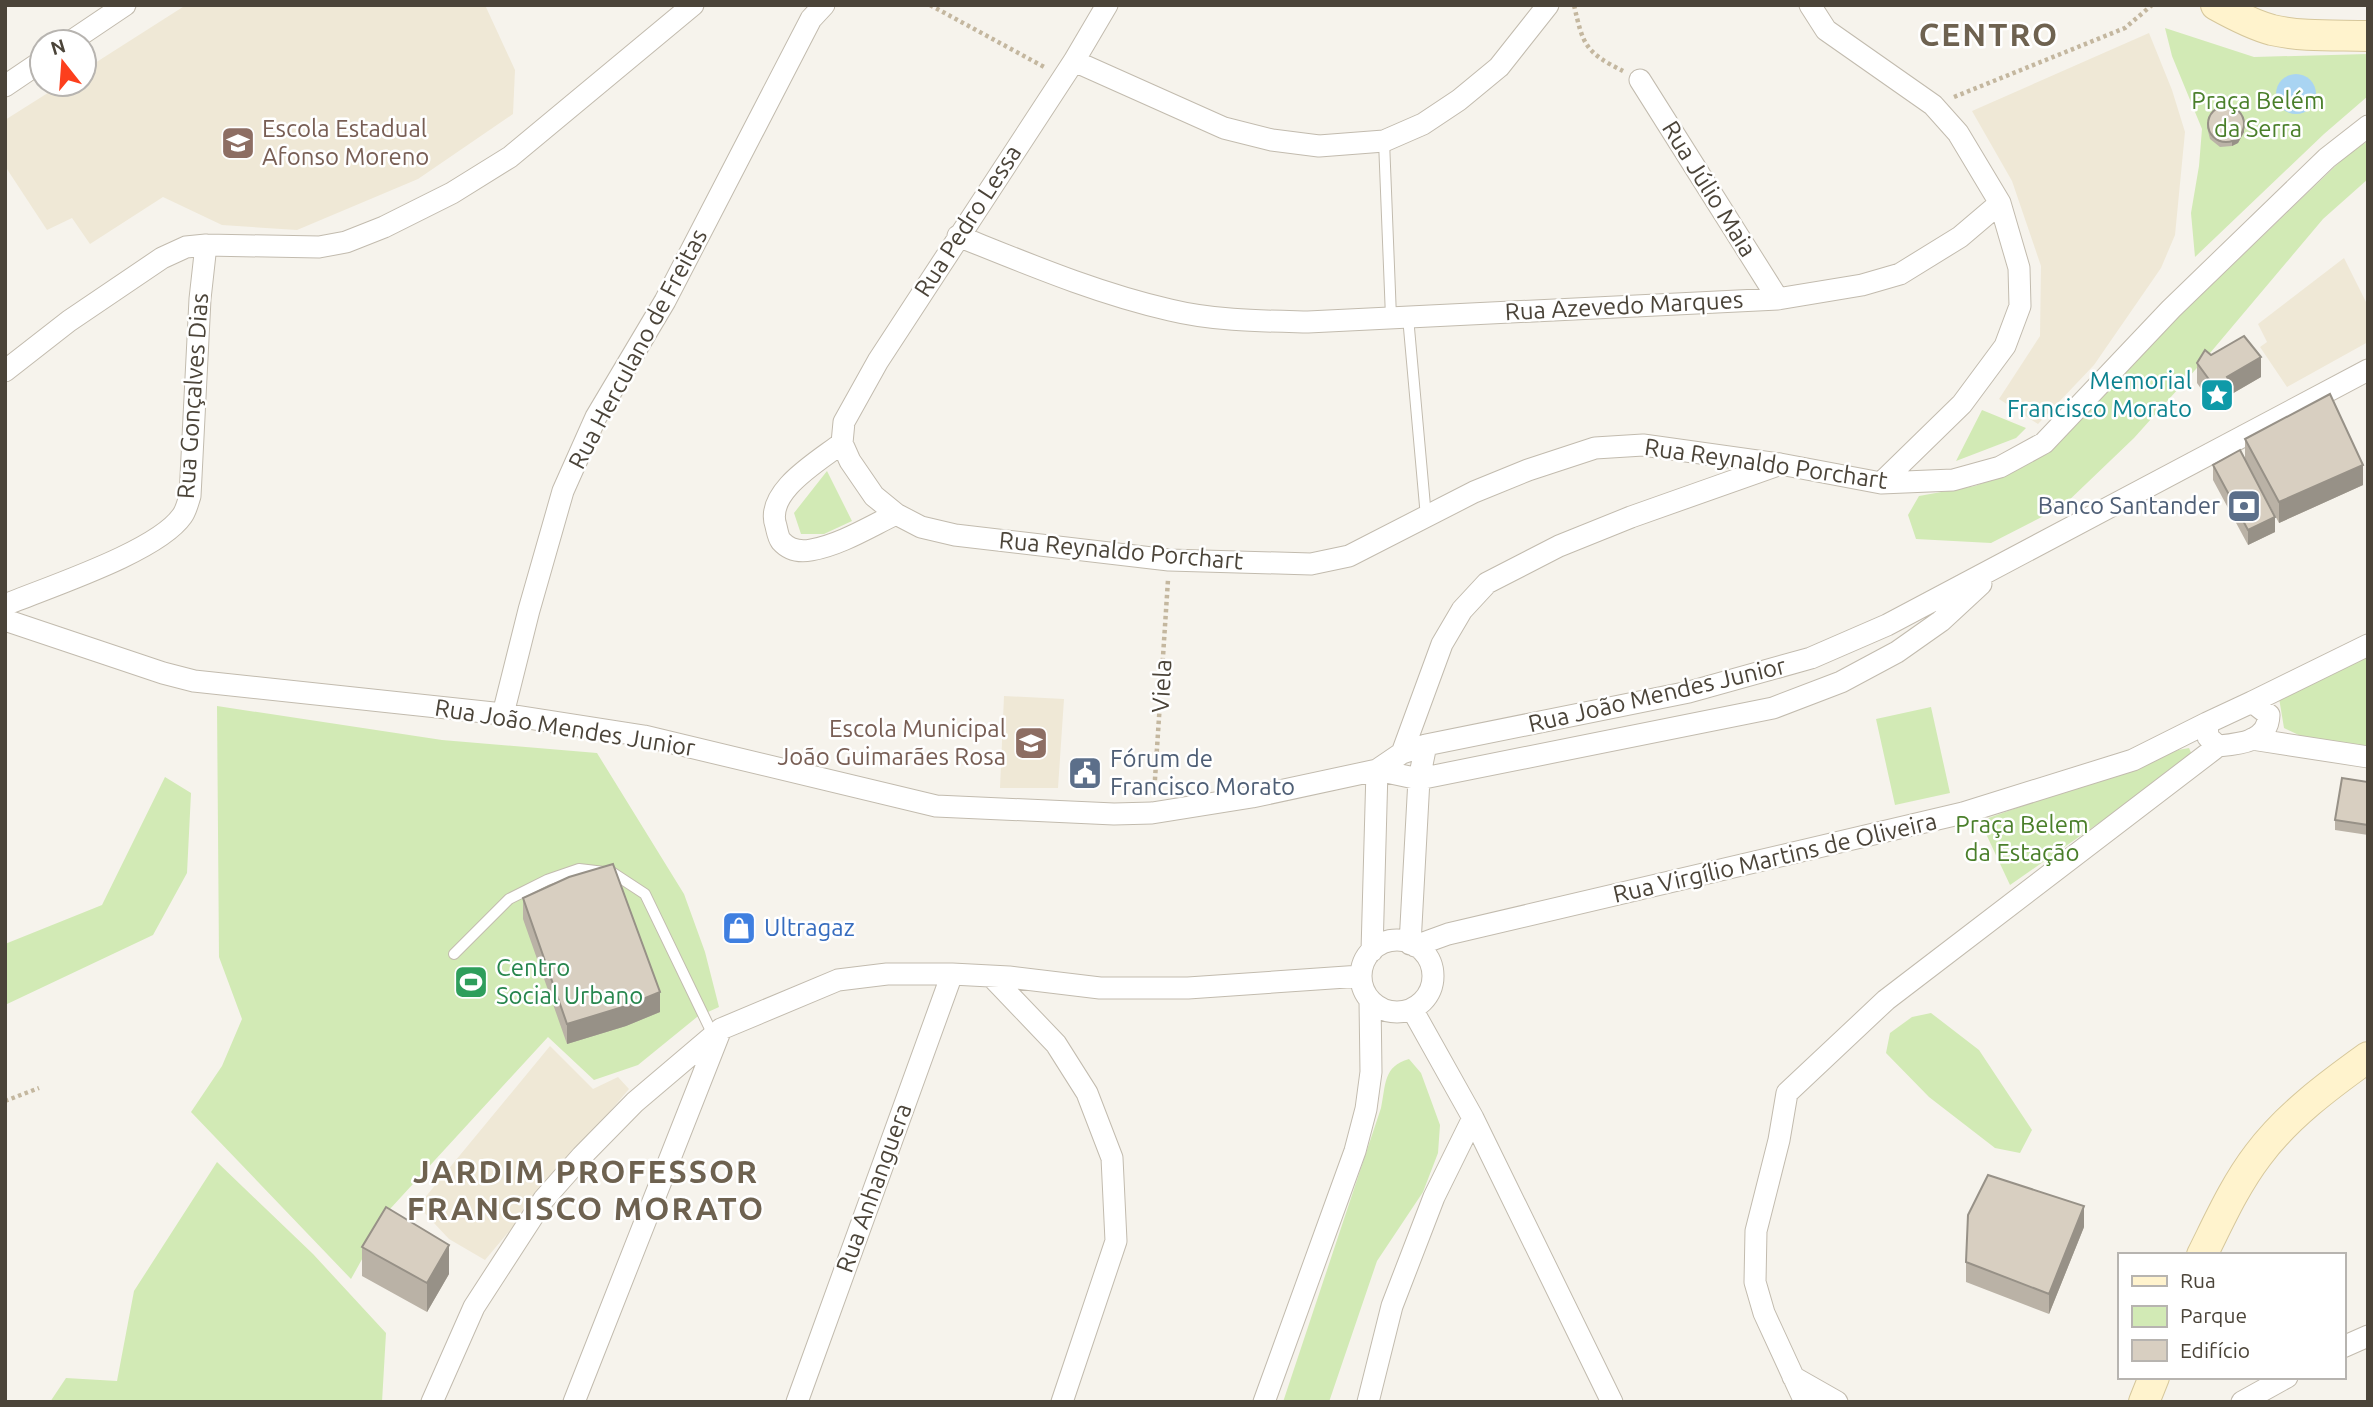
<svg xmlns="http://www.w3.org/2000/svg" width="2373" height="1407" font-family="Ubuntu,sans-serif">
	<style>
		.education { fill: #efe8d6 }
		.green { fill: #d2eab5 }
		.water { fill: #a9d4f2 }
		.lines { fill: none; stroke-linecap: round; stroke-linejoin: round }
		.service-casing { stroke: #c2bbae; stroke-width: 12 }
		.minor-casing { stroke: #c2bbae; stroke-width: 23 }
		.secondary-casing { stroke: #d6c79b; stroke-width: 32 }
		.path { stroke: #c4b79f; stroke-width: 4.5; stroke-dasharray: 3.5 3.5; stroke-linecap: butt }
		.service { stroke: #fff; stroke-width: 10 }
		.minor { stroke: #fff; stroke-width: 21 }
		.secondary { stroke: #fff3cd; stroke-width: 30 }
		.wall { fill: #bab2a6 }
		.shaded-wall { fill: #979187 }
		.building { fill: #d8cfc1; stroke: #979187; stroke-width: 2 }
		.labels { text-anchor: middle; stroke-width: 5; stroke-linejoin: round; paint-order: stroke }
		.park-label { font-size: 24px; fill: #4a7f2a; stroke: #fff }
		.education-label { font-size: 24px; fill: #785e54; stroke: #fff; text-anchor: start }
		.street-label { font-size: 24px; fill: #4b4439; stroke: #fff }
		.culture-label { font-size: 24px; fill: #0d838f; stroke: #fff; text-anchor: end }
		.service-label { font-size: 24px; fill: #4e5e75; stroke: #fff; text-anchor: end }
		.shop-label { font-size: 24px; fill: #366cbe; stroke: #fff; text-anchor: start }
		.leisure-label { font-size: 24px; fill: #27864d; stroke: #fff; text-anchor: start }
		.district-label { font-size: 32px; font-weight: bold; letter-spacing: 2px; fill: #6e6250; stroke: #fff }
	</style>
	<rect width="100%" height="100%" fill="#f6f3ec"/>
	<path class="education" d="M186,5H485L515,70L513,114L418,179L297,230L222,225L163,197L90,244L72,218L47,230L5,166V120L62,84H84V70Z
		M2149,33L2172,90L2185,132L2175,235L2161,268L2094,365L2038,424L1999,399L2040,336L2041,266L2012,181L1972,111Z
		M2344,258L2368,306V342L2287,387L2260,347L2267,342L2258,324Z
		M1004,696L1064,699L1058,788H1000Z
		M550,1046L593,1089L618,1077L629,1089L485,1260L449,1239L418,1206Z"/>
	<path class="green" d="M2165,28L2254,57L2368,54V96L2324,134L2195,257L2191,213L2199,166L2202,129L2172,56Z
		M2368,141V179L2323,219L2205,359L2134,438L2063,506L1991,543L1916,539L1908,515L1919,496L1975,486L2021,468L2347,155Z
		M1982,410L2026,428L2016,438L1956,461Z
		M827,471L852,521L824,534H801L794,513Z
		M2368,653V750L2303,737L2284,728L2279,698Z
		M217,706L442,740L597,753L684,894L705,952L719,1007L697,1017L638,1065L594,1080L548,1037L390,1209L351,1279L191,1112L222,1066L242,1019L219,957Z
		M1931,707L1950,793L1895,805L1876,719Z
		M2189,748L2192,755L2189,760L2010,885L1980,821L2178,750Z
		M165,777L191,793L187,873L153,935L5,1005V944L102,905Z
		M1931,1013L1979,1050L2032,1130L2020,1153L1995,1148L1929,1097L1886,1053L1890,1033L1912,1017Z
		M1409,1059L1421,1073L1440,1125L1438,1153L1423,1192L1377,1261L1329,1402H1283L1381,1108C1386,1085 1383,1066 1409,1059Z
		M217,1162L313,1254L386,1333L382,1402H50L66,1378L117,1381L134,1291Z"/>
	<path class="water" d="M2276 94a20 20 0 1 1 40 0a20 20 0 1 1-40 0Z"/>
	<g class="lines">
		<g class="service-casing">
			<path id="service" d="M1384,141L1391,317
				M1408,317L1426,517
				M454,954L509,899L547,880L579,869L613,873L645,894L713,1035"/>
		</g>
		<g class="minor-casing">
			<path id="minor" d="M1107,5L1074,61L878,361L844,422L842,443L850,461L874,496L896,514L921,527L955,535L1169,560L1311,564L1349,556L1474,492L1528,470L1595,448L1643,445L1780,464L1881,483L1953,480L2000,467L2044,443L2171,309L2327,158L2368,126
				M1810,5L1826,30L1933,105L1958,133L2000,203L2019,268L2020,306L2005,346L1962,404L1881,483
				M70,42L125,5
				M1074,61L1224,128L1272,140L1319,146L1384,141L1423,124L1459,100L1499,67L1548,5
				M1640,80L1778,299
				M5,86L42,61
				M958,236C1028,264 1096,293 1170,310C1215,321 1263,321 1308,322L1778,299L1862,285L1900,274L1960,237L2000,203
				M5,371L69,321L162,258L186,247L206,245L319,247L346,242L384,227L452,193L510,157L693,5
				M842,443C819,461 764,492 776,526C777,530 778,537 781,541C789,550 800,552 811,550C840,545 869,527 896,514
				M5,605C48,587 157,552 182,516C186,511 188,502 190,496L200,299L206,245
				M5,620L163,673L194,681L503,714L644,736L936,806L1114,814L1152,813L1252,797L1377,770L1402,753L1426,745L1689,692L1811,658L1887,625L2368,370
				M2252,702L2269,715C2268,742 2239,744 2218,746L2208,737L2207,723Z
				M2252,702L2368,645
				M503,714L529,610L563,491L596,417L665,301L811,19L824,5
				M2252,739L2368,757
				M1402,753L1442,644L1462,610L1487,583L1559,546L1631,517L1778,465
				M1377,770L1419,779L1773,708L1841,682L1897,652L1941,621L1981,584
				M1361 976a36 36 0 1 1 72 0a36 36 0 1 1-72 0Z
				M1410,944L1419,779L1426,745
				M1415,946L1448,934L1963,813L2133,760L2207,723
				M1372,951L1377,770
				M993,978L1056,1044L1087,1093L1112,1158L1116,1241L1062,1402
				M1412,1009L1473,1118L1612,1402
				M2343,1347L2368,1336
				M1793,1377L1837,1402
				M432,1402L474,1307L544,1199L582,1156L635,1102L721,1029L838,980L887,974H952L1009,977L1100,988H1188L1361,976
				M574,1402L721,1029
				M797,1402L952,974
				M1264,1402L1355,1151L1366,1109L1371,1072L1370,1000
				M1368,1402L1392,1306L1434,1197L1473,1118
				M1805,1402L1764,1313L1755,1282L1756,1231L1779,1140L1787,1093L1886,1000L2218,746
				M2242,1402L2287,1377"/>
		</g>
		<g class="secondary-casing">
			<path id="secondary" d="M2216,5C2234,15 2253,25 2272,30C2303,37 2336,35 2368,36
				M2202,1255C2219,1221 2235,1185 2258,1155C2287,1116 2329,1085 2368,1057
				M2144,1402L2154,1377"/>
		</g>
		<path class="path" d="M930,5L1046,68
			M1574,5C1583,45 1585,52 1623,71
			M1954,97L2125,28L2152,5
			M1154,794L1168,580
			M5,1101L39,1088"/>
		<use href="#service" class="service"/>
		<use href="#minor" class="minor"/>
		<use href="#secondary" class="secondary"/>
	</g>
	<path class="wall" d="M2207,122L2244,132L2238,143L2232,146L2220,147L2210,139L2207,127Z
		M2211,355L2261,377L2230,395V403L2216,410L2197,383V363Z
		M2245,439L2363,485L2279,523L2245,459Z
		M2213,465L2275,532L2248,545L2213,480Z
		M2368,782V835L2335,830V820Z
		M523,898L660,1012L626,1026L567,1044L523,919Z
		M2084,1227L2049,1314L1966,1282V1262Z
		M362,1247L449,1274L427,1312L362,1276Z"/>
	<path class="shaded-wall" d="M2244,127V132L2238,143L2232,146V141Z
		M2261,357V377L2230,395V403L2216,410V389L2227,377Z
		M2363,465V485L2279,523V502Z
		M2275,517V532L2248,545V530Z
		M660,992V1012L626,1026L567,1044V1024Z
		M2084,1206V1227L2049,1314V1294Z
		M449,1245V1274L427,1312V1283Z"/>
	<path class="building" d="M2208 124a18 18 0 1 1 36 0a18 18 0 1 1-36 0Z
		M2244,336L2261,357L2227,377L2230,383L2216,389L2197,363L2205,350L2211,355Z
		M2330,394L2363,465L2279,502L2245,439Z
		M2240,450L2275,517L2248,530L2213,465Z
		M2342,778L2368,782V825L2335,820Z
		M613,864L660,992L626,1006L567,1024L523,898L569,877Z
		M1988,1175L2084,1206L2049,1294L1966,1262L1968,1215Z
		M386,1207L449,1245L427,1283L362,1247Z"/>
	<defs>
		<g id="school-square" transform="scale(1.75)"><rect x="-9" y="-9" width="18" height="18" rx="4" fill="#8d6e63" stroke="#fff"/><path d="M0-5L7-2L0 1L-7-2ZM-4 1L0 2.5L4 1V4Q0 6-4 4Z" fill="#fff"/></g>
		<g id="sight-square" transform="scale(1.75)"><rect x="-9" y="-9" width="18" height="18" rx="4" fill="#0f9aa8" stroke="#fff"/><path d="M0-6L1.8-2.2L6-1.7L2.9 1.2L3.7 5.4L0 3.3L-3.7 5.4L-2.9 1.2L-6-1.7L-1.8-2.2Z" fill="#fff"/></g>
		<g id="bank-square" transform="scale(1.75)"><rect x="-9" y="-9" width="18" height="18" rx="4" fill="#5c6f8a" stroke="#fff"/><path d="M-6-4H6V4H-6ZM0-2.3a2.3 2.3 0 1 0 0 4.6a2.3 2.3 0 1 0 0-4.6Z" fill="#fff"/></g>
		<g id="civic-square" transform="scale(1.75)"><rect x="-9" y="-9" width="18" height="18" rx="4" fill="#5c6f8a" stroke="#fff"/><path d="M-.6-6.5H3V-4.5H.6V-3L4-1V1h2V6H-6V1h2V-1L-.6-3ZM-1.2 2.5V6h2.4V2.5Z" fill="#fff"/></g>
		<g id="shop-square" transform="scale(1.75)"><rect x="-9" y="-9" width="18" height="18" rx="4" fill="#3f7fe0" stroke="#fff"/><path d="M-5-2.5h2.3a2.7 3.5 0 0 1 5.4 0H5L5.5 6h-11ZM-1.5-2.5h3a1.5 2.3 0 0 0-3 0Z" fill="#fff"/></g>
		<g id="stadium-square" transform="scale(1.75)"><rect x="-9" y="-9" width="18" height="18" rx="4" fill="#2e9e5b" stroke="#fff"/><path d="M0-5a6.5 5 0 1 0 0 10a6.5 5 0 1 0 0-10ZM-3.5-1.8h7v3.6h-7Z" fill="#fff"/></g>
	</defs>
	<g fill-rule="evenodd">
		<use href="#school-square" x="238" y="143"/>
		<use href="#sight-square" x="2217" y="395"/>
		<use href="#bank-square" x="2244" y="506"/>
		<use href="#school-square" x="1031" y="743"/>
		<use href="#civic-square" x="1085" y="773"/>
		<use href="#shop-square" x="739" y="928"/>
		<use href="#stadium-square" x="471" y="982"/>
	</g>
	<g class="labels">
		<g class="park-label">
			<text x="2258" y="109">Praça Belém<tspan x="2258" dy="28">da Serra</tspan></text>
			<text x="2022" y="833">Praça Belem<tspan x="2022" dy="28">da Estação</tspan></text>
		</g>
		<g class="education-label">
			<text x="262" y="137">Escola Estadual<tspan x="262" dy="28">Afonso Moreno</tspan></text>
			<text x="1006" y="737" text-anchor="end">Escola Municipal<tspan x="1006" dy="28">João Guimarães Rosa</tspan></text>
		</g>
		<g class="street-label">
			<text transform="translate(1709 189) rotate(58)" y="8">Rua Júlio Maia</text>
			<text transform="translate(968 221) rotate(-57)" y="8">Rua Pedro Lessa</text>
			<text transform="translate(1624 306) rotate(-3)" y="8">Rua Azevedo Marques</text>
			<text transform="translate(638 349) rotate(-62)" y="8">Rua Herculano de Freitas</text>
			<text transform="translate(193 396) rotate(-86)" y="8">Rua Gonçalves Dias</text>
			<text transform="translate(1766 464) rotate(8)" y="8">Rua Reynaldo Porchart</text>
			<text transform="translate(1121 551) rotate(5)" y="8">Rua Reynaldo Porchart</text>
			<text transform="translate(1162 686) rotate(-87)" y="8">Viela</text>
			<text transform="translate(1657 695) rotate(-13)" y="8">Rua João Mendes Junior</text>
			<text transform="translate(565 728) rotate(9)" y="8">Rua João Mendes Junior</text>
			<text transform="translate(1775 858) rotate(-13)" y="8">Rua Virgílio Martins de Oliveira</text>
			<text transform="translate(874 1188) rotate(-70)" y="8">Rua Anhanguera</text>
		</g>
		<g class="culture-label">
			<text x="2192" y="389">Memorial<tspan x="2192" dy="28">Francisco Morato</tspan></text>
		</g>
		<g class="service-label">
			<text x="2220" y="514">Banco Santander</text>
			<text x="1110" y="767" text-anchor="start">Fórum de<tspan x="1110" dy="28">Francisco Morato</tspan></text>
		</g>
		<g class="shop-label">
			<text x="764" y="936">Ultragaz</text>
		</g>
		<g class="leisure-label">
			<text x="496" y="976">Centro<tspan x="496" dy="28">Social Urbano</tspan></text>
		</g>
		<g class="district-label">
			<text x="1989" y="46">CENTRO</text>
			<text x="586" y="1183">JARDIM PROFESSOR<tspan x="586" dy="37">FRANCISCO MORATO</tspan></text>
		</g>
	</g>
	<rect width="2373" height="1407" fill="none" stroke="#4b4439" stroke-width="14"/>
	<rect x="2118" y="1253" width="228" height="126" fill="#ffffff" stroke="#b7b4b0" stroke-width="2"/>
	<rect x="2132" y="1276" width="35" height="10" fill="#fff3cd" stroke="#b7b4b0" stroke-width="2"/>
	<text x="2180" y="1288" font-size="21" fill="#4b4439">Rua</text>
	<rect x="2132" y="1306" width="35" height="21" fill="#d2eab5" stroke="#b7b4b0" stroke-width="2"/>
	<text x="2180" y="1323" font-size="21" fill="#4b4439">Parque</text>
	<rect x="2132" y="1340" width="35" height="21" fill="#d8cfc1" stroke="#b7b4b0" stroke-width="2"/>
	<text x="2180" y="1358" font-size="21" fill="#4b4439">Edifício</text>
	<g transform="translate(63 63) rotate(343)"><circle r="33" fill="#ffffff" stroke="#b7b4b0" stroke-width="2"/>
	<path d="M0-5L12 26L0 18L-12 26Z" fill="#fc3f1d"/>
	<text y="-10" font-size="19" font-weight="bold" text-anchor="middle" fill="#4b4439">N</text>
	</g>
</svg>
